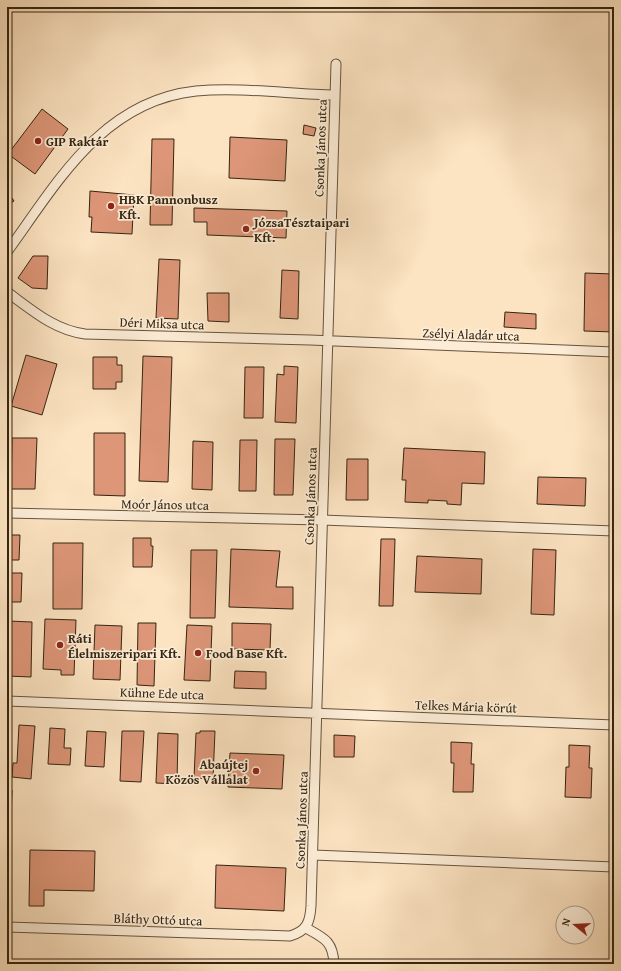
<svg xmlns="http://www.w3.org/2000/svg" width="621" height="971" font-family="'Gentium Book Plus',serif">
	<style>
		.building { fill: #dd9678; stroke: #342511 }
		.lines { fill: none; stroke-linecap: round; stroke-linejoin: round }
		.street-casing { stroke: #66543d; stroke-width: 11 }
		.street { stroke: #fdedd7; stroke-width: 9 }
		.poi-dot { fill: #8f2418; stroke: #fdedd7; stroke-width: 1.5 }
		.labels { text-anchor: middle; stroke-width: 3.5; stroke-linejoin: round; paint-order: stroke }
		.poi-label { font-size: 13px; font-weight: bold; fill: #342511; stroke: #fdedd7; text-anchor: start }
		.street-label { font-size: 13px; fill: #342511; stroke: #fdedd7 }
	</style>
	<rect width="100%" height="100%" fill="#fce3c1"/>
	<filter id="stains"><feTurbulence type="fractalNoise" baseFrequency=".005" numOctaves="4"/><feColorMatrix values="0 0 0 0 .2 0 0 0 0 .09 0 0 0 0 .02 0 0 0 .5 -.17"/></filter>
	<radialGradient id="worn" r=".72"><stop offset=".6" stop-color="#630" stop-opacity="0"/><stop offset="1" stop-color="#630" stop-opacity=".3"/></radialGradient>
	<path class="building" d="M42,109L68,129L35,174L8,154Z
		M304,125L316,128L314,136L303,134Z
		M230,137L287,140L285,181L229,178Z
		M152,139H174L172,225H150Z
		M7,191L14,201L7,205Z
		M90,191L134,195L132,234L91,232L92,217H89Z
		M194,208L287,211L286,238L207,235V222H194Z
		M33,256H48L47,289L32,288L18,278Z
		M159,259L180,260L178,319L156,318Z
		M282,270L299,271L298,319L280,318Z
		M585,273L614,274V332L584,331Z
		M207,293H229V322L208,321Z
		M505,312L536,314V329L504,327Z
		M26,355L57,364L42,415L11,406Z
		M143,356L172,357L168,482L139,481Z
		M93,357H117V365H122V382H116V389H93Z
		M284,366L298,367L296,423L275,422L277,374L284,375Z
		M245,367H264L263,418H244Z
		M94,433H125V496L94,495Z
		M12,438H37L35,489H11Z
		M275,439H295L293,495H274Z
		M240,440H257L256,491H239Z
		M193,441L213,442L212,490L192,489Z
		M404,448L485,452L484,484L462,483L461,505L447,504V501L428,500V503L405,502L406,480H402Z
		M347,459H368V500H346Z
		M538,477L586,478L585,506L537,504Z
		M7,535H20L19,560H7Z
		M133,538H151V546H153L152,567H133Z
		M381,539H395L393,606H379Z
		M53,543H83L82,609H53Z
		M231,549L280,551L276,587H293V609L229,607Z
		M533,549L556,550L554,615L531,614Z
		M191,550H217L215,618H190Z
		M613,555H614V618H611Z
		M417,556L482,559L481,594L415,592Z
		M7,573H22L21,602H7Z
		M45,619L76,620L74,675H61V670L43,669Z
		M8,621L32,622L31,677L7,676Z
		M138,623H156L154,686L137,685Z
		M232,623L271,624L270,650L232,649Z
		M95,625L122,626L120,680L93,679Z
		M187,625L212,626L210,681L184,680Z
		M614,641V694H613Z
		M235,671L266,672V689L234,688Z
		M19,725L35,726L31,779L12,777L13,763H17Z
		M50,728L65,729L64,748H71L70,765L48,764Z
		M87,731L106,732L104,767L85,766Z
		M122,731H144L141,782L120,781Z
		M200,731H215L213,779L194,778L196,733H200Z
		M158,733L178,734L177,784L156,783Z
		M334,735L355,736L354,757H334Z
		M451,742L472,743L471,764H474L473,792H453L454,763H451Z
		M569,745L590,746L589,768H592L591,798L565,797L566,767H569Z
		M230,753L284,755L282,789L228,787Z
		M7,790H12L9,879H7Z
		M30,850L95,851L94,891L44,890V906H29Z
		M216,865L286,868L284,911L215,908Z"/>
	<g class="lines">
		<g class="street-casing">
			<path id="street" d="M7,252C57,183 102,101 196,91C241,87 289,94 335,95
				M7,292C32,310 54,330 85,334L310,340L614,352
				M7,513L322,520L614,531
				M7,701L614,725
				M313,855L614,867
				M7,927L290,936C307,931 310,922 311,906L336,64
				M306,928C324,938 333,941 334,964"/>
		</g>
		<use href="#street" class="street"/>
	</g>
	<g class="poi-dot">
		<circle cx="38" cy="141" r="4"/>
		<circle cx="111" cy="206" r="4"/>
		<circle cx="246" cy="229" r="4"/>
		<circle cx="60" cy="645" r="4"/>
		<circle cx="198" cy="653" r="4"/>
		<circle cx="256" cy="771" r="4"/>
	</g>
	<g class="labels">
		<g class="poi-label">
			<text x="46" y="146">GIP Raktár</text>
			<text x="119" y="204">HBK Pannonbusz<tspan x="119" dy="15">Kft.</tspan></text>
			<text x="254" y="227">JózsaTésztaipari<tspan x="254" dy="15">Kft.</tspan></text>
			<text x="68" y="643">Ráti<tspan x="68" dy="15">Élelmiszeripari Kft.</tspan></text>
			<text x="206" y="658">Food Base Kft.</text>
			<text x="248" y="769" text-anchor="end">Abaújtej<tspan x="248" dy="15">Közös Vállalat</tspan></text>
		</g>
		<g class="street-label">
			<text transform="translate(320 148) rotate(-88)" y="5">Csonka János utca</text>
			<text transform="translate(162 323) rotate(2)" y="5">Déri Miksa utca</text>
			<text transform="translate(471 334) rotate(2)" y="5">Zsélyi Aladár utca</text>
			<text transform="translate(310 496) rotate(-88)" y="5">Csonka János utca</text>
			<text transform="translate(165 504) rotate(1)" y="5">Moór János utca</text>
			<text transform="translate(162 693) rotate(2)" y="5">Kühne Ede utca</text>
			<text transform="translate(466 706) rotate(2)" y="5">Telkes Mária körút</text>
			<text transform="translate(301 820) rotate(-88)" y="5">Csonka János utca</text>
			<text transform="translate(158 919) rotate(2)" y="5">Bláthy Ottó utca</text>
		</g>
	</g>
	<rect width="621" height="971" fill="none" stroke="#fce3c1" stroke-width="24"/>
	<rect x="8" y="8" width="605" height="955" fill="none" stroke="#342511" stroke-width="2"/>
	<rect x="12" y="12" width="597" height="947" fill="none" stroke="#342511"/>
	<g transform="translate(575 925) rotate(288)"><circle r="19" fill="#fdedd7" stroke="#ad9d88"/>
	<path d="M0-3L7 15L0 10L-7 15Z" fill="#8f2418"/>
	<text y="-6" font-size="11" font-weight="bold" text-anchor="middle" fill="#342511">N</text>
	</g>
	<rect width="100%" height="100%" filter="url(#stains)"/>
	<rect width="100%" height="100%" fill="url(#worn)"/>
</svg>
